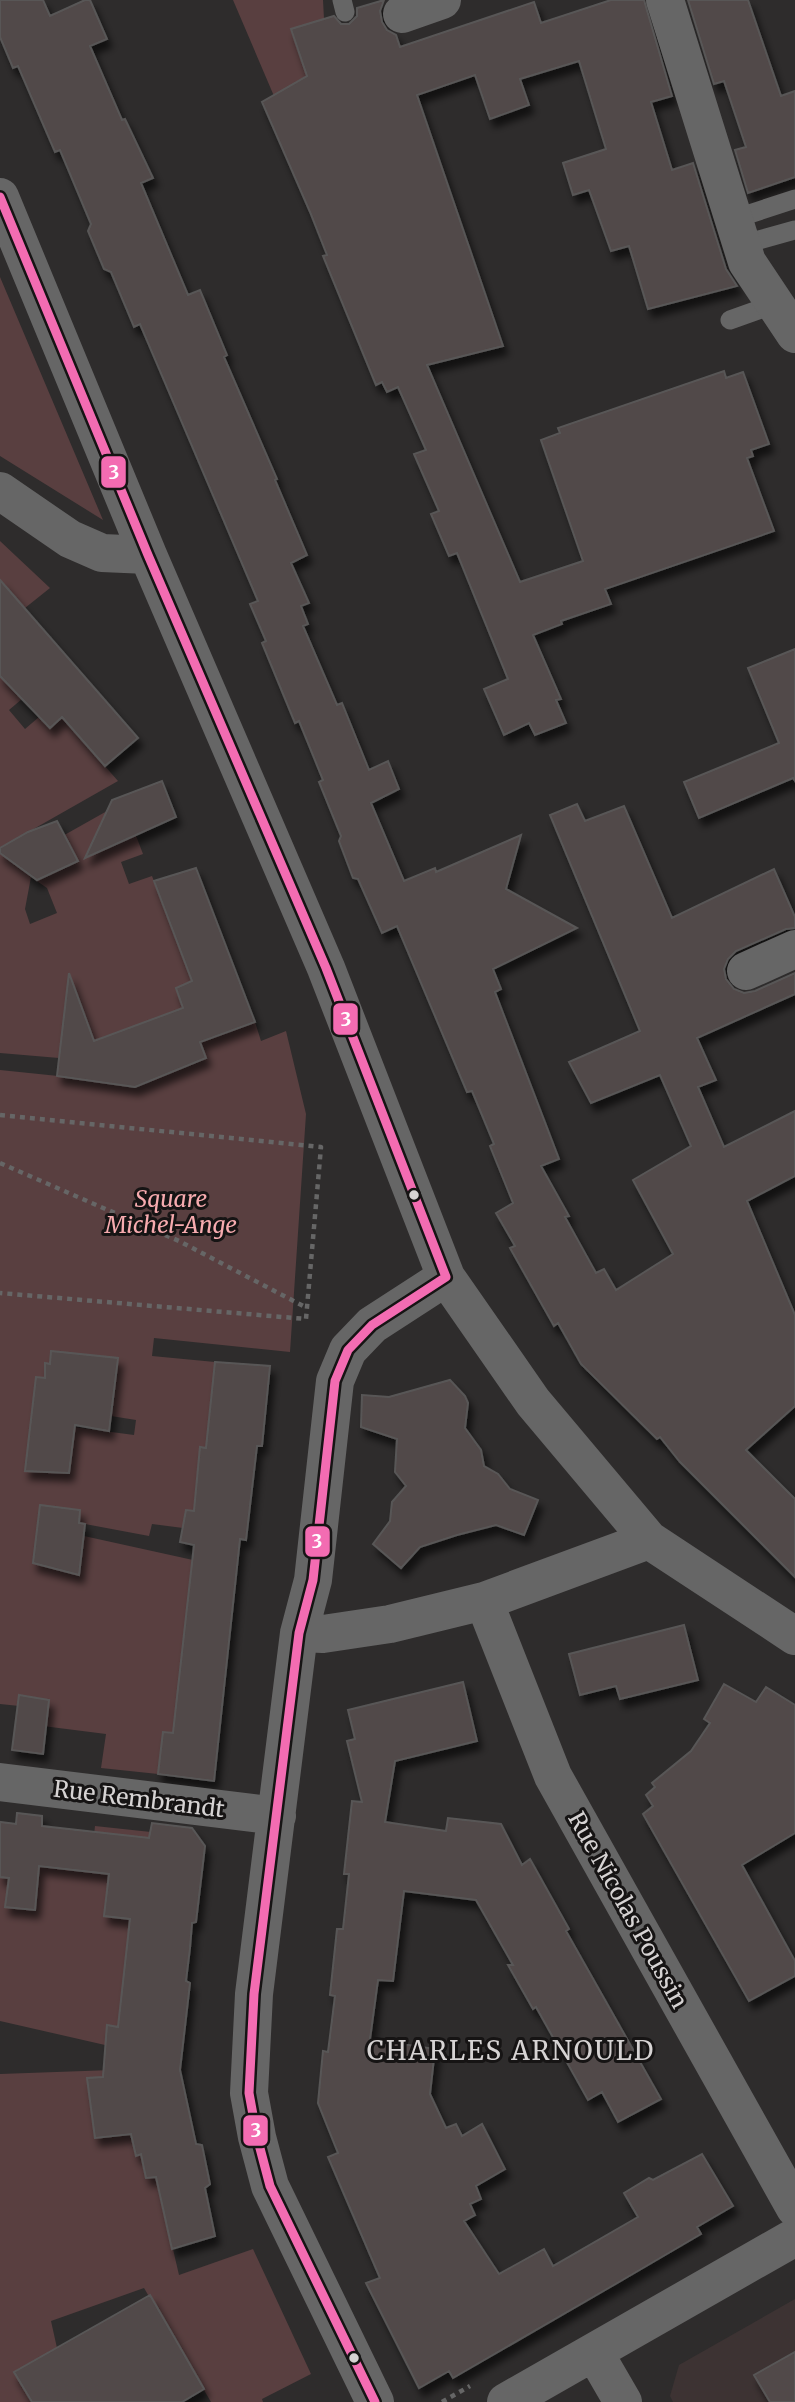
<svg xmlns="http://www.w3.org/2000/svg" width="795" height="2402" font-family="Merriweather,serif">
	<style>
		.built { fill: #3d3333 }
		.green { fill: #593f40; fill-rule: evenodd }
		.building { fill: #514848; stroke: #585757; stroke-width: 2; filter: url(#shadow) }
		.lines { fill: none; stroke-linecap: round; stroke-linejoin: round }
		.path { stroke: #666; stroke-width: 4.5; stroke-dasharray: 5 5; stroke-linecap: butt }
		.lane { stroke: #666; stroke-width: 19 }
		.street { stroke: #666; stroke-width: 38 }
		.bus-1-casing { stroke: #161414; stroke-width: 14 }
		.bus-1 { stroke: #f36cb2; stroke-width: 9 }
		.bus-dot { fill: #d6d3d3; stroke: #161414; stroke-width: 2.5 }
		.labels { text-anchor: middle; stroke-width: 6; stroke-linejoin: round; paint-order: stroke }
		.park-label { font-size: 23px; font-style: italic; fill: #f7abaf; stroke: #161414 }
		.street-label { font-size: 23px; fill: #d6d3d3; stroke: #161414 }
		.quarter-label { font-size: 26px; letter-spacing: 2px; fill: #d6d3d3; stroke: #161414 }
		.line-badge { stroke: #161414; stroke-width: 2.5 }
		.badge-label { font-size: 19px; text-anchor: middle; font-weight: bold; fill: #fff }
	</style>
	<defs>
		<filter id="shadow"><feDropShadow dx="4.5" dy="8" stdDeviation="3.5" flood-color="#0009"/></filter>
	</defs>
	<rect width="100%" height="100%" fill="#2e2c2c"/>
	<path class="built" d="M795,2299V2402H673L670,2396L679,2365Z"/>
	<path class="green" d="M233,0H323L324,19L291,30L413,372L394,377Z
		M0,277L103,520L0,456Z
		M0,541L50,588L25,608L0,580Z
		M0,675L22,699L9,710L25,729L39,717L50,728L62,717L118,781L23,835L7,858L22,869L36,851L107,811L104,817L135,833L143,854L121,862L129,884L152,876L192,981L255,1022L261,1041L286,1031L306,1114L290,1352L154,1338L152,1356L215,1362L210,1404L216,1449L200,1447L197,1478L210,1496L183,1528L152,1524L149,1536L85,1524L51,1520L45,1566L79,1574L84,1536L193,1560L173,1733H163L158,1774L101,1768L106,1734L27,1724L29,1707L0,1704V1070L97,1080L83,1045L62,1036L59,1058L0,1053ZM31,877L47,888L57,913L30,924L25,909ZM69,1353L101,1356L111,1416L136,1420L134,1435L74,1427Z
		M95,1826L151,1832L146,1878L104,1916L152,1922L147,1968L125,1965L122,1990L140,2029L107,2026L105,2045L0,2021V1862L91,1861Z
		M140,2069L92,2114L95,2137L131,2134L137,2156L141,2154L146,2178L162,2176L166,2219L179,2275L253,2249L311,2374L262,2399L263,2402H211L144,2288L51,2321L57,2348L14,2372L31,2402H0V2074Z"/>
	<path class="building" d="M0,0H43L50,16L85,0H90L107,39L90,46L122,120L125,119L153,178L141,183L188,295L200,290L227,355L224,357L277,479L275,480L307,555L291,563L309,603L301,606L308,624L303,626L337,705L342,703L369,770L388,761L399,789L371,803L404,881L435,868L436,872L521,835L506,889L577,928L493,969L501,989L495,992L559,1159L541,1166L569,1216L565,1217L596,1273L604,1269L616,1290L673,1254L633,1180L691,1146L660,1075L591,1103L569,1062L640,1031L550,815L577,804L585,821L624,806L672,918L774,869L795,917V928L786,929L736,951L728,959L724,969L726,979L734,989L744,993L755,991L795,973V994L697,1038L716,1080L698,1087L724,1147L795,1111V1176L747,1201L795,1315V1406L746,1450L795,1499V1577L680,1462L660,1437L657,1439L581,1364L558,1323L554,1326L510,1248L515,1246L496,1213L513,1203L490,1146L494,1144L472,1091L467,1092L397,926L382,933L358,879L353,878L339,841L341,836L319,782L323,780L299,721L295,723L262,643L266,641L250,604L258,601L140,324L134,327L111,272L104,269L88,231L91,224L60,150L55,152L18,66L13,68L0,37Z
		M384,0L380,11L382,22L387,30L396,35L400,47L534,2L541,23L611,0H644L672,96L651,102L672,170L693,163L726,269L737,286L648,309L629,246L611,251L589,190L573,195L563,163L606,149L579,61L520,79L529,105L490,119L475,75L417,95L503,346L427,365L520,582L583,561L541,440L560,433L558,428L724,371L726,378L743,372L769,444L751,450L753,456L747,458L774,531L605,589L611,604L561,621L562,624L533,635L561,699L556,700L566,723L535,735L529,723L504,735L484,689L508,679L457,553L449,556L431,514L439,511L414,454L426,450L398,387L387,392L382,382L376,385L323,256L327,255L310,212L262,102L307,76L291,29L334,16L341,24H349L357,16V8Z
		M688,0H748L781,96L795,91V177L748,193L735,150L746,147L724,81L714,84Z
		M0,580L138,738L105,766L62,717L50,728L0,676Z
		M795,649V781L793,778L699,818L684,782L779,743L748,668Z
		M162,781L176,817L85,858L112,800Z
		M57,821L78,861L37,880L0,853V848L28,832Z
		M196,868L255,1022L200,1042L206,1058L135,1087L57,1076L69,973L94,1041L183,1008L176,988L192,981L154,881Z
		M51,1351L118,1358L109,1431L75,1425L69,1473L25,1471L36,1377L45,1378V1363L50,1364Z
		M215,1362L270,1366L262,1446H257L246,1540L240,1539L214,1781L158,1774L163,1732L173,1733L194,1545L180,1542L186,1510L194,1511L200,1447L206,1448Z
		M450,1380L465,1396L468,1403L465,1428L481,1450L484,1466L498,1474L510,1489L538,1500L524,1535L496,1525L457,1535L420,1547L401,1568L373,1544L390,1521L392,1502L406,1486L395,1472L397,1439L361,1427L362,1395L389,1397Z
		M40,1505L80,1510L79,1523L85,1524L79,1575L33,1563Z
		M684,1625L698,1680L620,1699L616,1686L580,1695L569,1654Z
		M463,1682L477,1741L395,1761L385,1822L446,1831L448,1818L501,1824L522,1865L530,1859L569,1929L566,1931L661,2099L618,2122L602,2092L588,2100L536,2007L533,2009L508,1965H513L476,1900L404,1891L393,1981L378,1980L370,2039L435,2049L430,2094L446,2128L456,2124L462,2136L482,2124L505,2169L476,2186L481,2199L470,2204L475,2215L464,2221L499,2274L544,2249L553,2266L638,2217L624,2193L649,2178L653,2180L702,2154L733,2206L697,2227L701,2234L619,2282L453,2378L449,2371L419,2388L366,2283L380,2278L328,2157L338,2153L318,2103L323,2051L328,2052L335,1996L330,1995L337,1929H343L349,1874H344L352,1801L362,1802L347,1741L355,1739L348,1710Z
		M724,1684L756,1702L766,1687L795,1705V1833L742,1865L795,1961V1976L749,2001L643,1814L653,1806L646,1795L655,1787L652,1783L691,1751L710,1723L704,1719Z
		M19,1695L49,1700L43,1754L12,1750Z
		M17,1813L42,1816V1826L149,1838L152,1823L192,1828L205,1846L196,1922L192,1923L190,1948L186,1981L190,1983L180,2070L196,2144L202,2145L210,2184L205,2188L215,2236L172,2249L156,2177L146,2178L141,2154L136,2156L131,2134L95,2138L87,2078L103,2077L107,2025L118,2027L130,1919L104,1916L109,1874L39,1866L35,1910L5,1907L9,1878L0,1877V1822L16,1824Z
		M150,2295L204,2389L182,2402H32L14,2372Z
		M795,2352V2402H770L754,2375Z"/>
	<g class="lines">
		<path class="path" d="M0,1115L321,1147L306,1319L0,1293
			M0,1163L179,1241L307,1308
			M442,2402L470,2386"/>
		<path class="lane" d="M342,0L345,12
			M734,219L795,199
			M741,245L795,230
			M730,320L775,304"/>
		<path class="street" d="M665,0L747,262L795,334
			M402,14L442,0
			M0,197L148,555L326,968L446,1277L533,1402L649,1540L795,1636
			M0,491L70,539L102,553L148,555
			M746,971L795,949
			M484,1601L553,1776L795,2208
			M299,1633L323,1634L390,1624L484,1601L649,1540
			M0,1782L277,1816
			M594,2352L623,2402
			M375,2402L270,2186L257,2137L249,2093L254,1994L299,1633L313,1580L335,1381L348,1350L372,1325L446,1277
			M506,2402L795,2237"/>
		<g class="bus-1-casing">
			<path id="bus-1" d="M0,197L148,555L326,968L446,1277L372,1325L348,1350L335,1381L313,1580L299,1633L254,1994L249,2093L257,2137L270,2186L375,2402"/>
		</g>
		<use href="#bus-1" class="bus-1"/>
	</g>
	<g class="bus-dot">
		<circle cx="414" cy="1195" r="6"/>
		<circle cx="354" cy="2358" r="6"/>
	</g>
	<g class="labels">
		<g class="park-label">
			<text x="171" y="1207">Square<tspan x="171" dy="26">Michel-Ange</tspan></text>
		</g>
		<g class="street-label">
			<text transform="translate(139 1799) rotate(7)" y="8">Rue Rembrandt</text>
			<text transform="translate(628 1910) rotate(61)" y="8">Rue Nicolas Poussin</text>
		</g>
		<g class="quarter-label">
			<text x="511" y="2060">CHARLES ARNOULD</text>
		</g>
	</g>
	<g class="line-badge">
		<rect x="100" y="455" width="27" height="34" rx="7" fill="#f36cb2"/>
		<rect x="332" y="1002" width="27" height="34" rx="7" fill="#f36cb2"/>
		<rect x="304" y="1525" width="27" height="33" rx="7" fill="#f36cb2"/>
		<rect x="242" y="2114" width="27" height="33" rx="7" fill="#f36cb2"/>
	</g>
	<g class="badge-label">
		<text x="114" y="479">3</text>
		<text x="346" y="1026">3</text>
		<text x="317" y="1548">3</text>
		<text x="256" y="2137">3</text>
	</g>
</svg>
